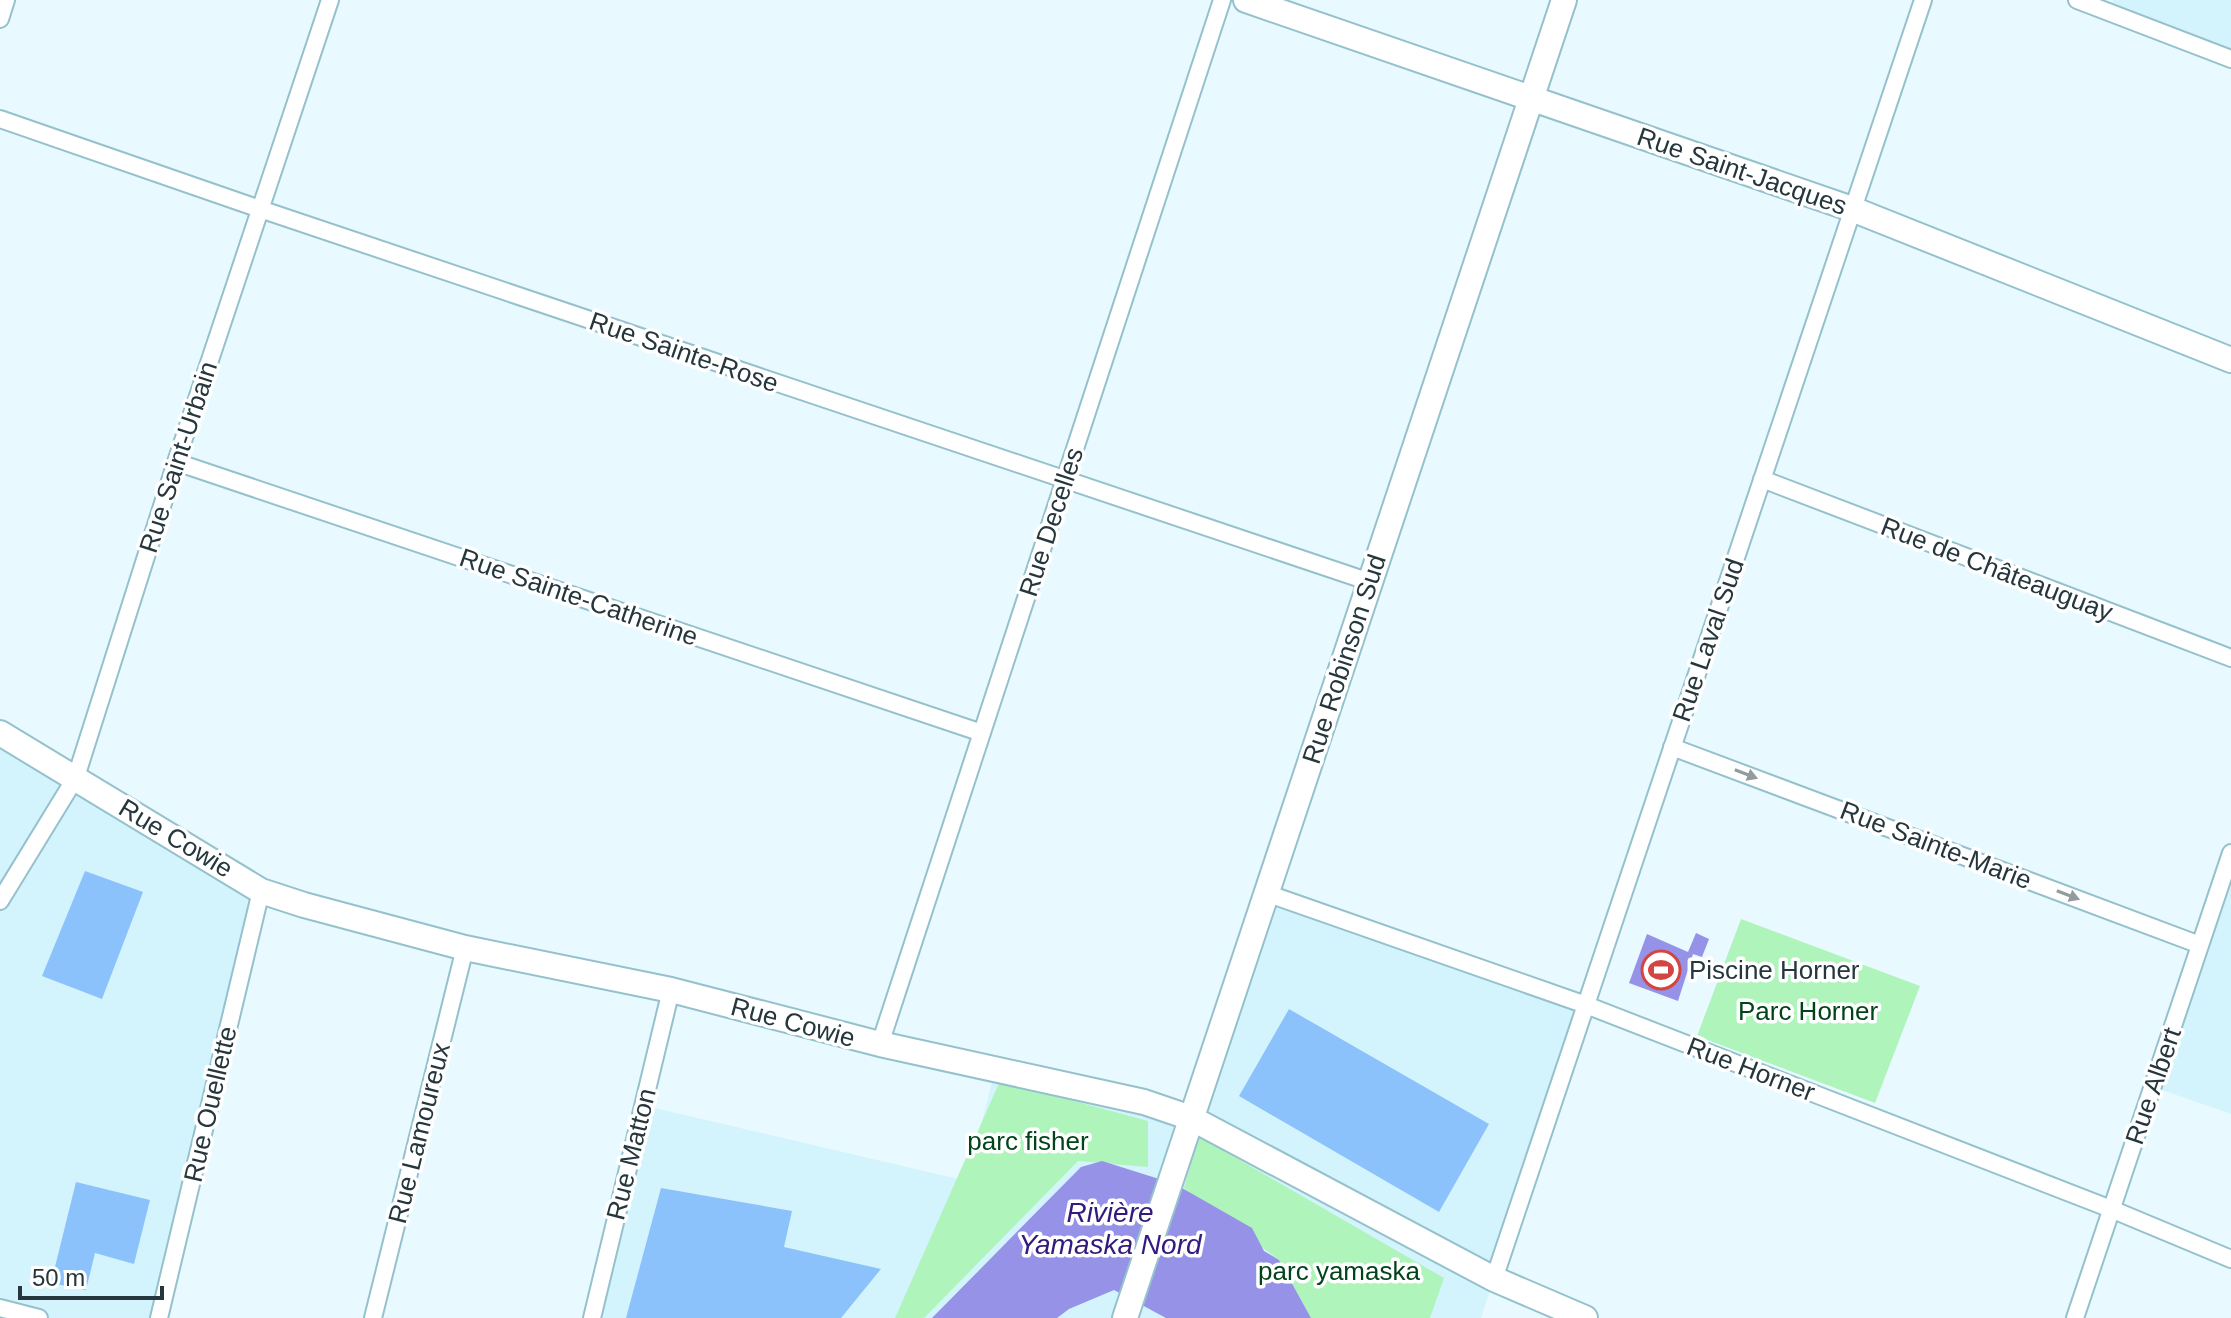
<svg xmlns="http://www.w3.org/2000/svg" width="2231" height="1318" font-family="Helvetica,sans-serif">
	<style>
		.built { fill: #d4f4fd }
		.green { fill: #aff4bb }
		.water { fill: #9692e8 }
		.building { fill: #8cc2fc }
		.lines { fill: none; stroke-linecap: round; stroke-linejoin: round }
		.street-casing { stroke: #95c1cd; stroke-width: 20 }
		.secondary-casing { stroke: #95c1cd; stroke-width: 28 }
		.street { stroke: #fff; stroke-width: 16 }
		.secondary { stroke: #fff; stroke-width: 24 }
		.oneway { fill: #929b9e }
		.labels { text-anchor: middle; stroke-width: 7; stroke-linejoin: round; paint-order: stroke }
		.street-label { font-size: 26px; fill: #25373c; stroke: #fff }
		.poi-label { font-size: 26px; fill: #25373c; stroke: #fff; text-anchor: start }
		.park-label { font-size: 26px; fill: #01441a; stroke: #fff }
		.water-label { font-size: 28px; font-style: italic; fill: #321a7e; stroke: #fff }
	</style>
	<rect width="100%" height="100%" fill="#e8faff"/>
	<path class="built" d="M2113,0H2231V59L2109,12Z
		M0,733L261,891L159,1318H0Z
		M2231,849V1114L2150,1086Z
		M1266,893L1586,1005L1481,1318H592L642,1105L967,1181L995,1070L1190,1118Z"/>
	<path class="green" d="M1741,919L1920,986L1875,1103L1697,1036Z
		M1000,1081L1148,1121V1167L1078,1161L924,1318H895Z
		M1198,1136L1444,1278L1430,1318H1311L1279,1260L1184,1188Z"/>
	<path class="water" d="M1696,933L1709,939L1702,957L1693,954L1678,1001L1629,983L1647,934L1688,952Z
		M1102,1161L1175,1184L1252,1228L1264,1251L1279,1260L1311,1318H1166L1114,1290L1069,1309L1057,1318H932L1081,1167Z"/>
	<path class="building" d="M85,871L143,892L102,999L42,976Z
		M1289,1009L1489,1124L1439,1212L1239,1096Z
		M76,1182L150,1200L134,1264L95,1253L86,1290L51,1283Z
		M661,1188L792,1211L784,1247L881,1269L841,1318H626Z"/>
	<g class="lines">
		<g class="street-casing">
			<path id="street" d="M2077,0L2231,59
				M0,19L6,0
				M0,119L260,209L1370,582
				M176,462L982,733
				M1762,479L2231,658
				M1672,747L2200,945
				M1266,893L1586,1005L2111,1209L2231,1259
				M0,901L76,777L176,462L330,0
				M880,1044L1222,0
				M1494,1279L1923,0
				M0,1308L39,1318
				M159,1318L261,891
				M373,1318L465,948
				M592,1318L671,990
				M2075,1318L2231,853"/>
		</g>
		<g class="secondary-casing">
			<path id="secondary" d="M1246,0L1852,209L2231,360
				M0,733L261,891L304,905L465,948L671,990L880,1044L1144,1102L1191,1118L1494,1279L1585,1318
				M1125,1318L1564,0"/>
		</g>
		<use href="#street" class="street"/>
		<use href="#secondary" class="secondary"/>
	</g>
	<defs><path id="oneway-solid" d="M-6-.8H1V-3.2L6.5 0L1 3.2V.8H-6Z" transform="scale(2)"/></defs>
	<g class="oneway">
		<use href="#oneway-solid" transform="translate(1746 774) rotate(21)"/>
		<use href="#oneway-solid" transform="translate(2068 895) rotate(21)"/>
	</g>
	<defs>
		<g id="stadium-ring" transform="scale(2)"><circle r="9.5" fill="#fff" stroke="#d34540" stroke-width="1.5"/><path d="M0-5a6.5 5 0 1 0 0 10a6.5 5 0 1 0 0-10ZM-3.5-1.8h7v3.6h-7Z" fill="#d34540"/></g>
	</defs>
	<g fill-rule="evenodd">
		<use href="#stadium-ring" x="1661" y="970"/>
	</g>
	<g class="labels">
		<g class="street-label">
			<text transform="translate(1742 171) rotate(19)" y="9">Rue Saint-Jacques</text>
			<text transform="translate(684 352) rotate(19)" y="9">Rue Sainte-Rose</text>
			<text transform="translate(178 457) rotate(-72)" y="9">Rue Saint-Urbain</text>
			<text transform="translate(1051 522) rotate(-72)" y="9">Rue Decelles</text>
			<text transform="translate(1997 569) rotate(21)" y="9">Rue de Châteauguay</text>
			<text transform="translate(579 597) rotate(19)" y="9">Rue Sainte-Catherine</text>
			<text transform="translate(1708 640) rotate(-71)" y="9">Rue Laval Sud</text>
			<text transform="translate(1344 659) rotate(-72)" y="9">Rue Robinson Sud</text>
			<text transform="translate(176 838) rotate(31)" y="9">Rue Cowie</text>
			<text transform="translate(1936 845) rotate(21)" y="9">Rue Sainte-Marie</text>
			<text transform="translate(793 1022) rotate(15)" y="9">Rue Cowie</text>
			<text transform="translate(1751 1069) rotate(21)" y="9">Rue Horner</text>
			<text transform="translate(2153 1086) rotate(-71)" y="9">Rue Albert</text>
			<text transform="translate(210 1104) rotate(-77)" y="9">Rue Ouellette</text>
			<text transform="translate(419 1133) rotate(-76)" y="9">Rue Lamoureux</text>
			<text transform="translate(631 1154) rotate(-76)" y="9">Rue Matton</text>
		</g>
		<g class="poi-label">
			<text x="1689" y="979">Piscine Horner</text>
		</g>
		<g class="park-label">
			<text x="1808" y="1020">Parc Horner</text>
			<text x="1028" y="1150">parc fisher</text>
			<text x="1339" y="1280">parc yamaska</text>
		</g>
		<g class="water-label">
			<text x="1110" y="1222">Rivière<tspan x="1110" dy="32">Yamaska Nord</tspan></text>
		</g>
	</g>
	<path d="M20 1286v12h142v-12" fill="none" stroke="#25373c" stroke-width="4"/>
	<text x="32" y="1286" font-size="24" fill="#25373c" stroke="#ffffff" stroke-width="6" paint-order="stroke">50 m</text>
</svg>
